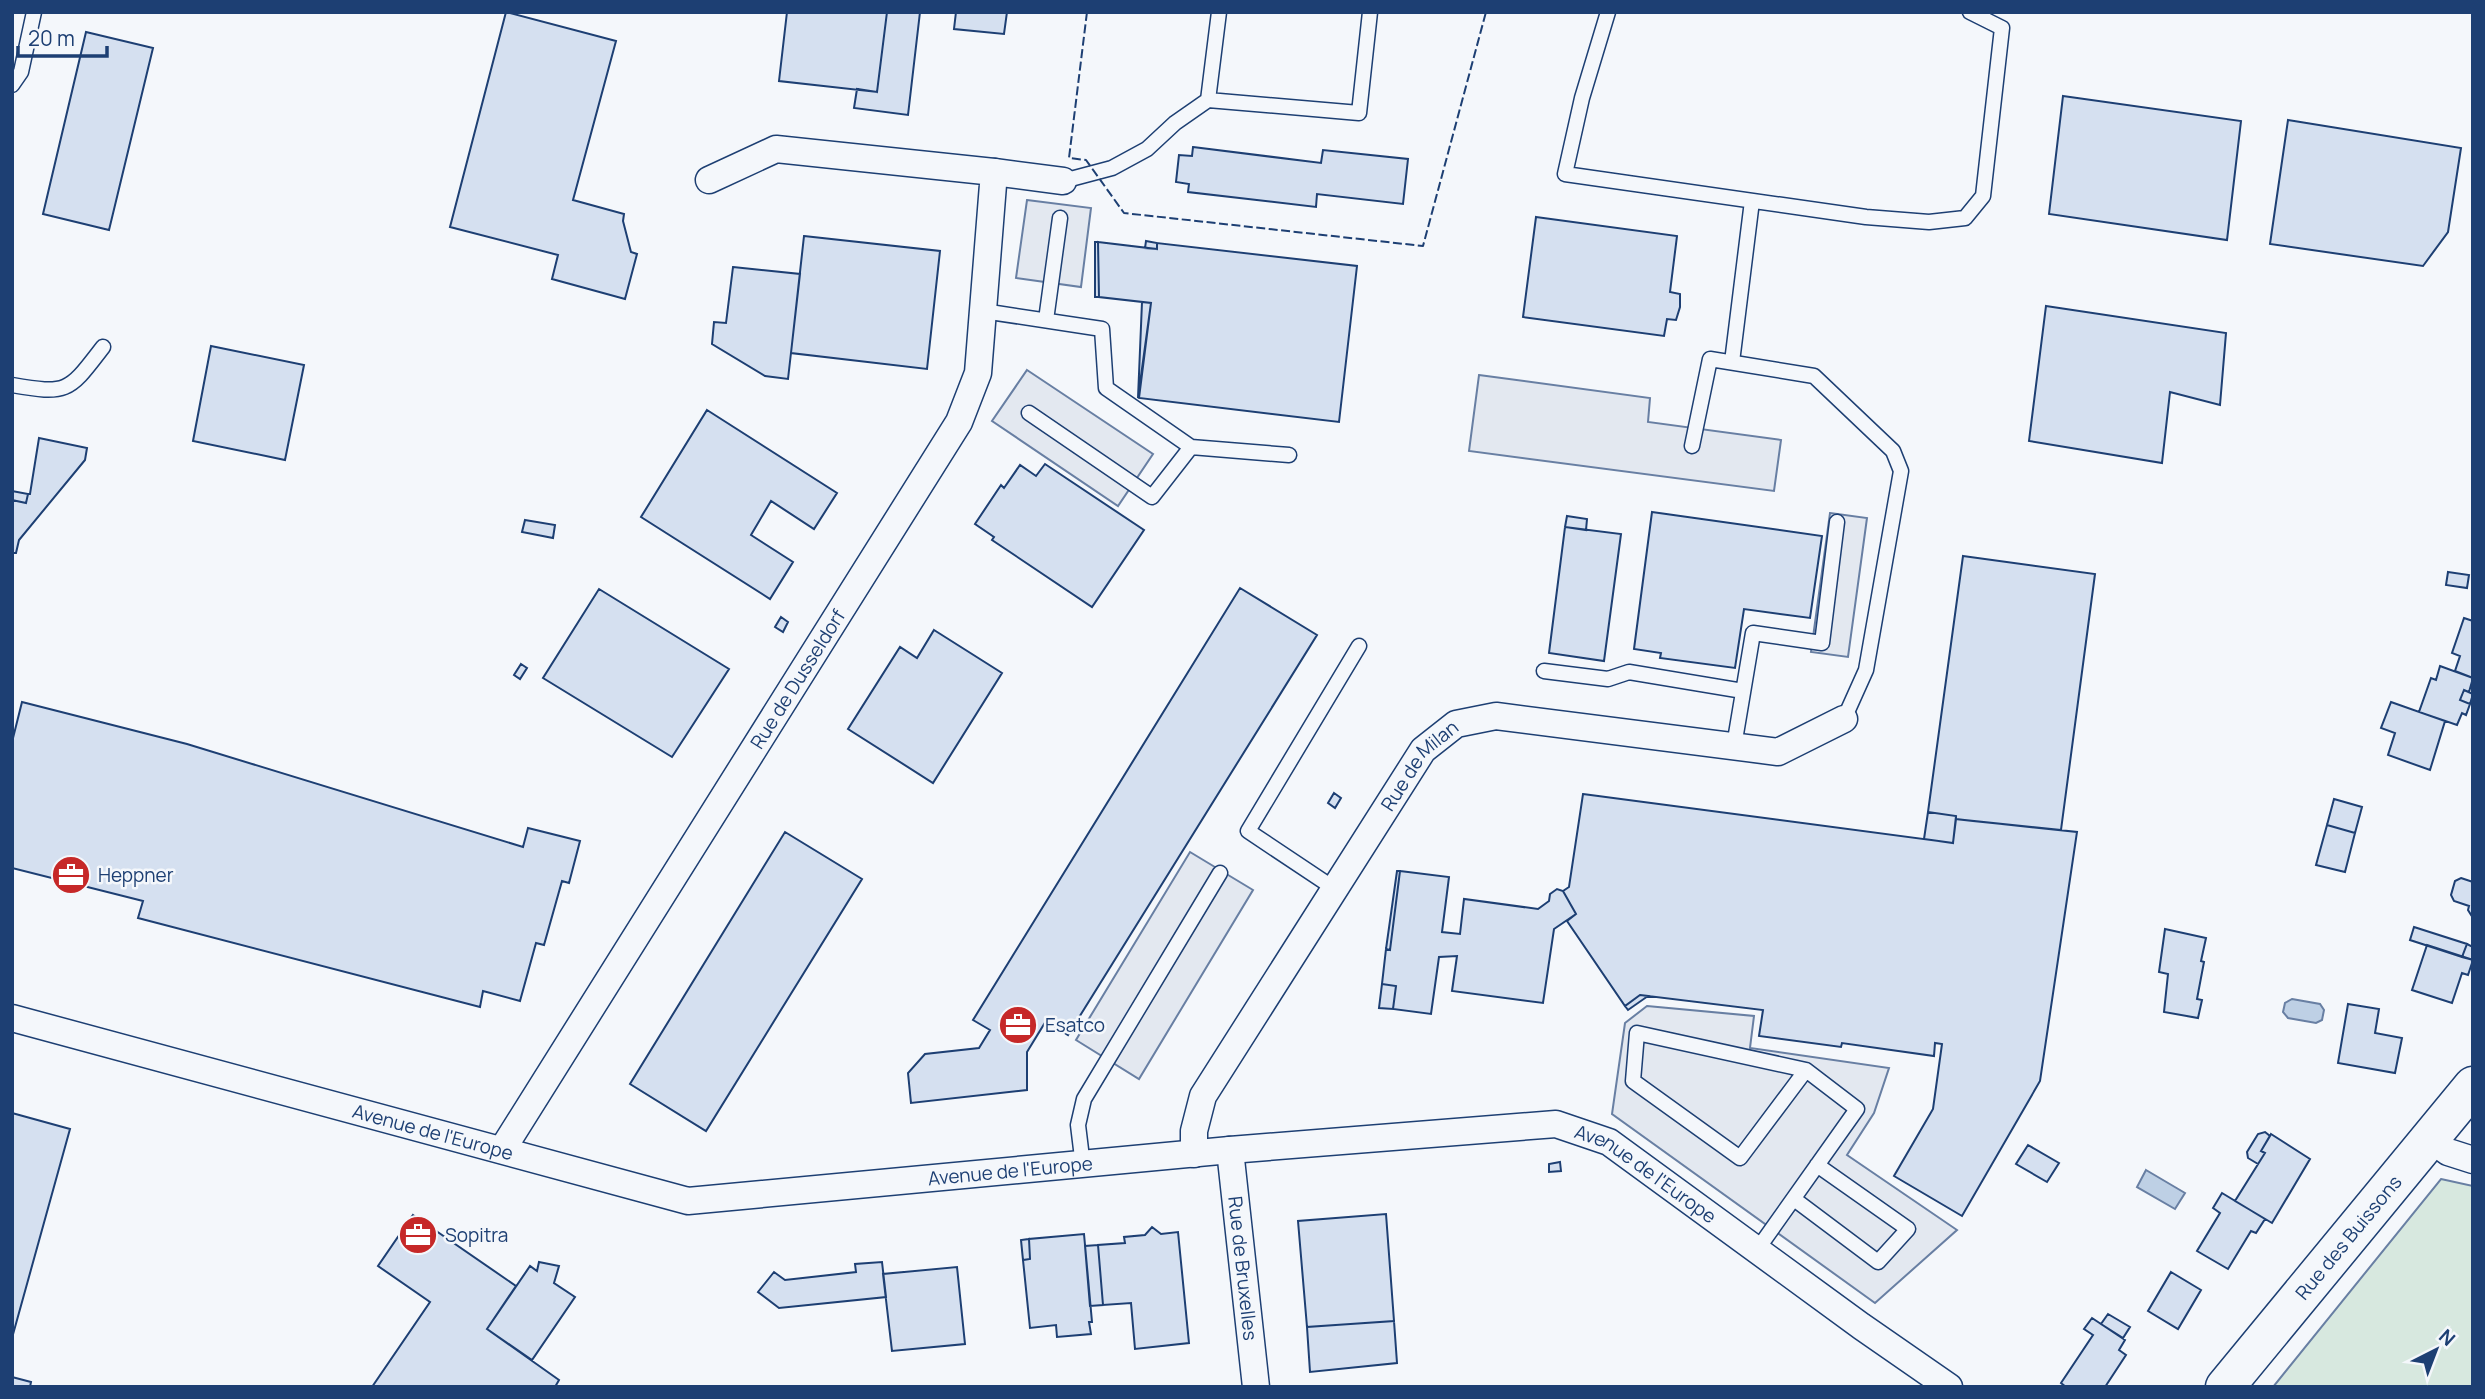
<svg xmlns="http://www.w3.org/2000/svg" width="2485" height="1399" font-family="Manrope,sans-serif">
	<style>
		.green { fill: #d7e8df; stroke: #687fa3; stroke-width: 2 }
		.parking { fill: #e3e8f0; stroke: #687fa3; stroke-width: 2 }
		.water { fill: #bed0e5; stroke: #687fa3; stroke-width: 2 }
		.building { fill: #d5e0f0; stroke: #1d3f73; stroke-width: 2 }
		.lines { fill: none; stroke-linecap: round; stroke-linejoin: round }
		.lane-casing { stroke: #1d3f73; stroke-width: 17 }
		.street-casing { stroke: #1d3f73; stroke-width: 29 }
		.secondary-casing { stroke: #1d3f73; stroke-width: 41 }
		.lane { stroke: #f4f7fb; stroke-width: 14 }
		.street { stroke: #f4f7fb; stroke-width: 26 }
		.secondary { stroke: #f4f7fb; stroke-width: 38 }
		.fence { stroke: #1d3f73; stroke-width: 2; stroke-dasharray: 9 3.5; stroke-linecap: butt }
		.labels { text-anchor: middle; stroke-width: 5; stroke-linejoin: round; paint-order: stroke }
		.street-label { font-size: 19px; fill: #1d3f73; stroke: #f4f7fb }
		.poi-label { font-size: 19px; fill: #1d3f73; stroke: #f4f7fb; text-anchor: start }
	</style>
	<rect width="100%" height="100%" fill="#f4f7fb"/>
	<path class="green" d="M2441,1179L2473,1186V1387H2273Z"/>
	<path class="parking" d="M1027,200L1091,208L1081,287L1016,278Z
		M1027,370L1153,454L1118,506L992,421Z
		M1479,375L1650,398L1648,422L1781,440L1774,491L1469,451Z
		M1830,513L1867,518L1848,657L1811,652Z
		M1190,852L1253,890L1139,1079L1076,1040Z
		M1647,1006L1754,1016L1750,1048L1889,1068L1874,1113L1847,1155L1957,1230L1875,1303L1612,1114L1625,1023Z"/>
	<path class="water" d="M2292,999L2320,1004L2324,1010L2322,1020L2316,1023L2288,1018L2283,1012L2285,1003Z
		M2146,1170L2185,1193L2175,1209L2137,1187Z"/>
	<path class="building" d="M506,12L616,41L573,200L624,214L623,221L631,252L637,254L625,299L552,279L558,255L450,227Z
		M787,12H887L877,92L779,81Z
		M887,12H920L908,115L854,108L857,89L877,92Z
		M956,12H1007L1004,34L954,29Z
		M86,32L153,48L109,230L43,214Z
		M2063,96L2241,121L2227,240L2049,214Z
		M2288,120L2461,148L2448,232L2423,266L2270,244Z
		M1193,147L1321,163L1323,150L1408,159L1403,204L1317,194L1316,207L1188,192L1189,184L1176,182L1179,155L1192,156Z
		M1536,217L1677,236L1670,292L1680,294V307L1676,320L1667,319L1664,336L1523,317Z
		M804,236L940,251L927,369L791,353Z
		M1146,241L1157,243V249L1145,248Z
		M1095,242H1098L1099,297H1095Z
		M1098,242L1157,249V243L1357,266L1339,422L1139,398L1151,303L1099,297Z
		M733,267L800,274L788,379L765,376L712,344L714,322L726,323Z
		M1142,302L1151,303L1138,398Z
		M2046,306L2226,333L2220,405L2170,392L2162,463L2029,441Z
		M211,346L304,365L285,460L193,441Z
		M707,410L837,493L814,529L771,501L751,535L793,562L770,599L641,517Z
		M39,438L87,448L85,460L19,540L16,553H12V500L26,503L28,494H30Z
		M1045,464L1144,530L1092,607L992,540L994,537L975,524L1001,485L1004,488L1020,465L1036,476Z
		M12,491L28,494L26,503L12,500Z
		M1652,512L1822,536L1810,618L1744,609L1735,668L1660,658L1661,653L1634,649Z
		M1567,516L1587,519L1586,530L1565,527Z
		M525,520L555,525L553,538L522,532Z
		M1565,527L1621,534L1604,661L1549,653Z
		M1963,556L2095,574L2061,830L1973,821L1956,819V816L1928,812Z
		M2448,572L2469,575L2467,588L2446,585Z
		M1240,588L1317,635L1068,1035L1046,1021L1027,1052V1090L911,1103L908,1073L925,1054L979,1048L990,1030L973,1020Z
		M599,589L729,669L672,757L543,678Z
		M781,617L788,622L783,632L775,627Z
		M2464,618L2473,621V678L2455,671L2460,656L2452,653Z
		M934,630L1002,673L933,783L848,729L900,647L917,658Z
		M521,664L527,668L520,679L514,675Z
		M2440,666L2473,678L2469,692L2464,690L2460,700L2470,704L2466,715L2462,713L2457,725L2419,712L2431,678L2436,680Z
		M2464,690L2473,694L2470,704L2460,700Z
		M22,702L187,744L523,847L528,828L580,841L569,883L562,881L544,945L536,943L520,1001L483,991L480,1007L138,918L143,901L12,868V742Z
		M2391,702L2445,721L2430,770L2388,755L2395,733L2381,728Z
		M1334,793L1341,798L1335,808L1328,803Z
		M1583,794L1953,843L1956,819L2077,832L2040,1081L1962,1216L1894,1176L1933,1109L1942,1044L1935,1043L1934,1056L1842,1043L1841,1047L1759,1036L1763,1010L1640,995L1625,1006L1567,921L1576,914L1563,891L1569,887Z
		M2334,799L2362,807L2355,833L2327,825Z
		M1928,812L1956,816L1953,843L1924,839Z
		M2327,825L2355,833L2345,872L2316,865Z
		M785,832L862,879L706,1131L630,1084Z
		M1397,871H1400L1390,950L1386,949Z
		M1400,871L1449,877L1442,932L1460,934L1464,899L1538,909L1549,901L1550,894L1557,889L1563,891L1576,914L1554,929L1543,1003L1452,991L1457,956L1439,957L1431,1014L1393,1009L1396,986L1382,984L1386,949L1390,950Z
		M2461,878L2473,882V918L2468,910L2469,906L2454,901L2451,895L2455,881Z
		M2414,927L2467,944L2462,957L2410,940Z
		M2165,929L2206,938L2201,961L2204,962L2197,999L2202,1000L2198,1018L2164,1012L2168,974L2159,972Z
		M2467,944L2473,947V960L2462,957Z
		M2427,945L2473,960L2468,975L2462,973L2452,1003L2412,990Z
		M1382,984L1396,986L1393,1009L1379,1008Z
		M1640,995L1648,996L1628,1010L1625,1006Z
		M2348,1004L2379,1009L2375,1033L2402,1038L2395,1073L2338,1063Z
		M12,1113L70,1129L12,1338Z
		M2265,1132L2270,1136L2261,1151L2265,1153L2258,1164L2248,1158L2247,1152L2258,1134Z
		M2271,1134L2310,1159L2272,1223L2235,1201L2265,1153L2261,1151Z
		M2028,1145L2059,1163L2047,1182L2016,1164Z
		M1560,1162L1561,1171L1549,1172V1164Z
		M2222,1193L2265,1219L2256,1233L2251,1231L2228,1269L2197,1251L2220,1213L2213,1208Z
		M1386,1214L1394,1321L1307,1327L1298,1221Z
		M413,1215L516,1286L487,1329L559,1380L555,1387H372L430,1302L378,1266Z
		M1152,1227L1161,1234L1178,1232L1189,1343L1135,1349L1131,1303L1103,1305L1098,1245L1125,1243L1124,1237L1145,1235Z
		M1084,1234L1092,1322H1089L1091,1334L1057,1337L1056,1325L1030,1328L1023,1260L1030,1259L1029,1239Z
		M1029,1239L1030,1259L1023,1260L1021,1240Z
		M1098,1245L1103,1305L1090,1306L1085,1246Z
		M539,1262L559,1266L554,1283L575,1297L532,1360L487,1329L530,1266L537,1271Z
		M882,1262L886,1297L779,1308L758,1292L774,1272L785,1280L856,1272L855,1264Z
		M957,1267L965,1344L892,1351L883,1274Z
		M2171,1272L2201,1290L2178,1329L2148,1311Z
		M2108,1314L2130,1327L2123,1338L2101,1324Z
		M2092,1318L2125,1340L2119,1350L2126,1355L2105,1387H2066L2061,1383L2093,1335L2084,1329Z
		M1394,1321L1397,1363L1310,1372L1307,1327Z
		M12,1377L31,1382L30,1387H12Z"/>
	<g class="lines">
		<g class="lane-casing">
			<path id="lane" d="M1608,12L1582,98L1565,174L1866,217L1929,222L1965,218L1983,196L2002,28L1970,12
				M12,85L21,72L34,12
				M1208,100L1219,12
				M1063,181L1112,168L1147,149L1175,123L1208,100L1359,113L1370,12
				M983,311L1102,329L1106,388L1191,447L1289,455
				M1046,320L1060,218
				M1732,362L1752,201
				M12,385C69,395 69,391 103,347
				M1029,413L1152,497L1191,447
				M1692,446L1710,359L1814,376L1893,451L1901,471L1866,670L1844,719
				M1544,671L1608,679L1629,672L1743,691
				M1734,746L1753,633L1822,643L1837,522
				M1335,889L1248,831L1359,646
				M1083,1166L1078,1125L1084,1099L1220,873
				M1794,1199L1878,1262L1908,1229L1817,1165
				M1757,1250L1857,1109L1806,1070L1637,1033L1633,1081L1740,1158L1806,1070"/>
		</g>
		<g class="street-casing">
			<g id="street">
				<path d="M994,172L1063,181"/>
				<path id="s1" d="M12,1018L688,1201L1230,1150L1556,1124L1609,1142L1861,1326L1949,1387"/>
				<path d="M2430,1139L2448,1152L2473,1160"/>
				<path id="s2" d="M502,1150L959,422L978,373L994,172L776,149L709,180"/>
				<path id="s3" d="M1230,1150L1256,1387"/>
				<path id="s4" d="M1194,1154V1131L1203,1096L1423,750L1456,724L1496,716L1778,752L1844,719"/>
			</g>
		</g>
		<g class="secondary-casing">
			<g id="secondary">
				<path id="s5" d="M2225,1387L2473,1086"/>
			</g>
		</g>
		<use href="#lane" class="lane"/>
		<use href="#street" class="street"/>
		<use href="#secondary" class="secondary"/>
		<path class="fence" d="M1087,12L1069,158L1086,160L1124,213L1423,246L1486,12"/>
	</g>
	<defs>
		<g id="office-disc" transform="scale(2.0125)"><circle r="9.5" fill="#c62828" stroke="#f4f7fb"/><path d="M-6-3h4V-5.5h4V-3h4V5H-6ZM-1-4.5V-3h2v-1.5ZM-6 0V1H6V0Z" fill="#fff"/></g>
	</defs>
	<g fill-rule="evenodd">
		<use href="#office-disc" x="71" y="875"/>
		<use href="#office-disc" x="1018" y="1025"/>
		<use href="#office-disc" x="418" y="1235"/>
	</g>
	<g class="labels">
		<g class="street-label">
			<text dy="7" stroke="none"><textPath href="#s2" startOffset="556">Rue de Dusseldorf</textPath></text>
			<text dy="7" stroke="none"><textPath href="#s4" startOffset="455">Rue de Milan</textPath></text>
			<text dy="7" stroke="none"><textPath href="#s1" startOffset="436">Avenue de l'Europe</textPath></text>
			<text dy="7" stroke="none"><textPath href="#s1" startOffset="1024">Avenue de l'Europe</textPath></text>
			<text dy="7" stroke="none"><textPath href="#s1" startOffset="1675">Avenue de l'Europe</textPath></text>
			<text dy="7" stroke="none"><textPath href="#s5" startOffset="194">Rue des Buissons</textPath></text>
			<text dy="7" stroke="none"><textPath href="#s3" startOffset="119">Rue de Bruxelles</textPath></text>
		</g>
		<g class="poi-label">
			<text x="98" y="882">Heppner</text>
			<text x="1045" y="1032">Esatco</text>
			<text x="445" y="1242">Sopitra</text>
		</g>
	</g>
	<rect width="2485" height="1399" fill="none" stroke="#1d3f73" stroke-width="28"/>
	<g transform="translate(2436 1350) rotate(42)" stroke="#f4f7fb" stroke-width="5" paint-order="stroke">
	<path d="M0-5L12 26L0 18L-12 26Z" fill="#1d3f73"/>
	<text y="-10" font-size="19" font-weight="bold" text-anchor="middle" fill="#1d3f73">N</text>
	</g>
	<path d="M18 46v10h89v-10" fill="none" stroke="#1d3f73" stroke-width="3.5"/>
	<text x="28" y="46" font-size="21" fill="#1d3f73" stroke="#f4f7fb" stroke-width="5" paint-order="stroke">20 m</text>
</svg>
